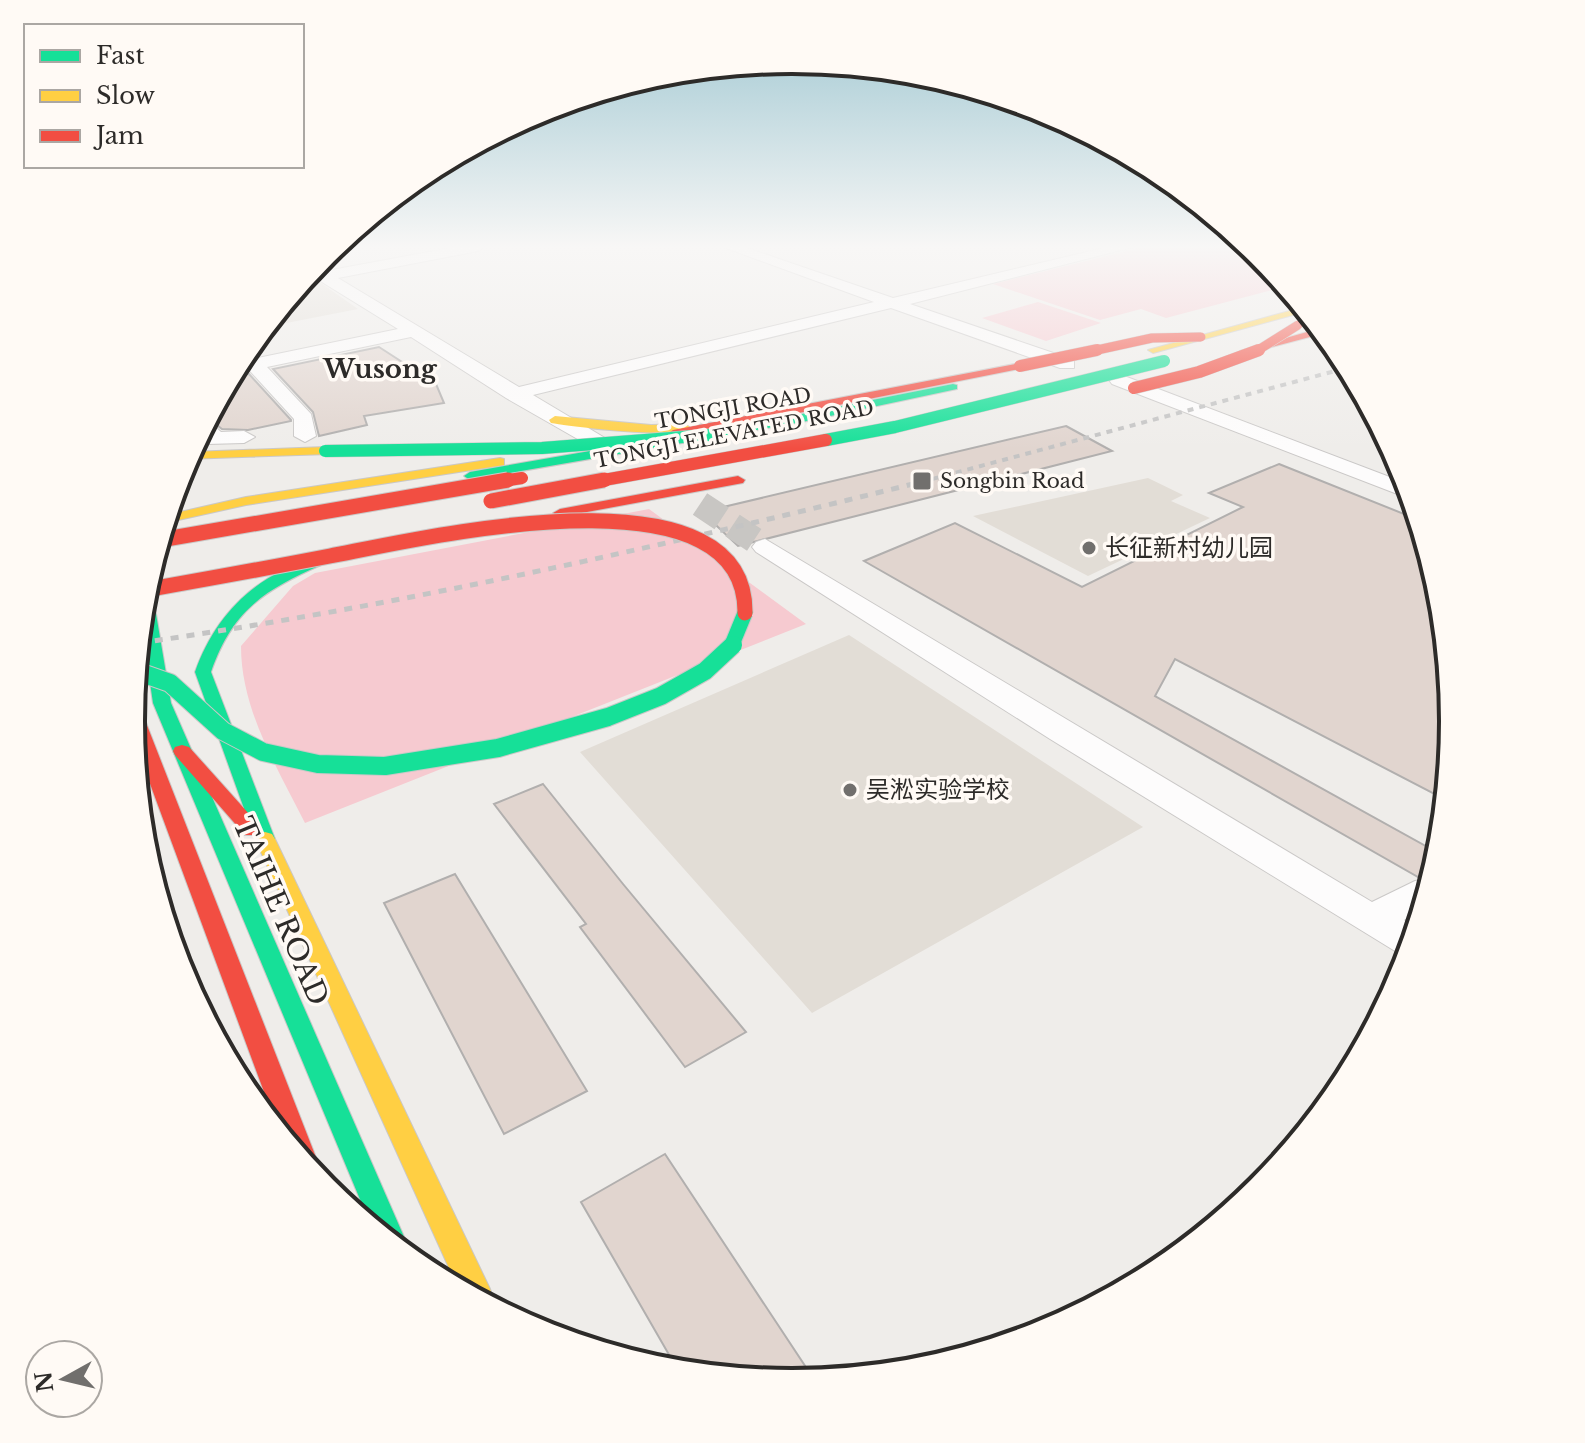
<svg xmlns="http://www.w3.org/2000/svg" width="1585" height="1443" font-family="'Libre Baskerville','Noto Sans SC',serif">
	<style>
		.built { fill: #e2ddd6 }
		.green { fill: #f6cad0 }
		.building { fill: #e1d5cf; stroke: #b1afae; stroke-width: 2 }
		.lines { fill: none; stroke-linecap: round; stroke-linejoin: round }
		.street-tunnel { stroke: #c8c6c3; stroke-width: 26; stroke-dasharray: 26 13; stroke-linecap: butt }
		.street-casing { stroke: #cac8c7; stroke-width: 2 }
		.fast-casing { stroke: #cac8c7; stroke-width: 2 }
		.slow-casing { stroke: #cac8c7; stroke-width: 2 }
		.jam-casing { stroke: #cac8c7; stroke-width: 2 }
		.street { fill: #fdfcfc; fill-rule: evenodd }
		.fast { fill: #16e098; fill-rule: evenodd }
		.slow { fill: #ffcf43; fill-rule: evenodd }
		.jam { fill: #f24e42; fill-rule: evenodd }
		.rail-far1 { stroke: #c4c4c4; stroke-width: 4; stroke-dasharray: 6 6; stroke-linecap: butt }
		.rail { stroke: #c4c4c4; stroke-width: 5; stroke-dasharray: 8 8; stroke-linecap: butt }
		.fast-bridge-far2-casing { stroke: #cac8c7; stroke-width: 13; stroke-linecap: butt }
		.fast-bridge-far1-casing { stroke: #cac8c7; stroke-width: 17; stroke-linecap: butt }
		.fast-bridge-casing { stroke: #cac8c7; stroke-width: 20; stroke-linecap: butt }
		.jam-bridge-far2-casing { stroke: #cac8c7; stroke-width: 10; stroke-linecap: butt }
		.jam-bridge-far1-casing { stroke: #cac8c7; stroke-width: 13; stroke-linecap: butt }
		.jam-bridge-casing { stroke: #cac8c7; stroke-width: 17; stroke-linecap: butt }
		.fast-bridge-far2 { stroke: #16e098; stroke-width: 12 }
		.fast-bridge-far1 { stroke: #16e098; stroke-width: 15 }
		.fast-bridge { stroke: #16e098; stroke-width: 18 }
		.jam-bridge-far2 { stroke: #f24e42; stroke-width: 9 }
		.jam-bridge-far1 { stroke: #f24e42; stroke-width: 12 }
		.jam-bridge { stroke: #f24e42; stroke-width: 15 }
		.poi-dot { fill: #716f6d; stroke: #fffaf5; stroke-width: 3 }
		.labels { text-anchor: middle; stroke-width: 7; stroke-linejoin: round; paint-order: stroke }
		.far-street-label { font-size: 20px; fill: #2d2b29; stroke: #fffaf5 }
		.far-poi-label { font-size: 20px; fill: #2d2b29; stroke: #fffaf5; text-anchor: start }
		.poi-label { font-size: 24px; fill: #2d2b29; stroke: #fffaf5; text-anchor: start }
		.far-district-label { font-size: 26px; font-weight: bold; fill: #2d2b29; stroke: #fffaf5 }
		.near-street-label { font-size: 28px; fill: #2d2b29; stroke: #fffaf5 }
		.rim { fill: none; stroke: #2d2b29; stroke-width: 4 }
	</style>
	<rect width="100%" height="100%" fill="#efedea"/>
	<path class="built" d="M308,274L358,309L266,327L265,326Z
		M1148,478L1183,495L1171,501L1210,518L1088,576L973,516Z
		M849,635L1143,827L812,1013L580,752Z"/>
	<path class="green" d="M1143,247H1252L1287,286L1166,318L1141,309L1100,320L993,284Z
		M1038,302L1101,323L1046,341L982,318Z
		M649,509L806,624L305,823C277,767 241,710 241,646L293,586L315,573Z"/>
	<path class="building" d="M379,347L436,384L444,403L364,416L367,425L319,436L313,412L273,369Z
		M249,374L291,420V421L248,430L222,429L208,418L231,376Z
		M1066,426L1112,451L738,546L702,512Z
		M1279,464L1419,520L1441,593L1454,722L1446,800L1175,659L1155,696L1440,854L1418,877L864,561L955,523L1082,587L1243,507L1209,493Z
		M543,784L623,884L746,1032L685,1067L580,927L586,924L494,804Z
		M455,874L587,1091L504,1134L384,903Z
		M665,1154L815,1381L792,1383L679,1372L581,1202Z"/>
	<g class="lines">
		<path class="street-tunnel" d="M700,504L765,547"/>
		<g class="street-casing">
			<path id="street" d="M456,247H485L478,251L338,278L519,387L874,302L723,247H744L893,298L1108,247H1133L910,304L1074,360V368H1060L891,308L533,395L610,441L613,446L610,451L602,453L506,398L411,337L267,367L311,414L316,436L305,442L294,436V419L250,371L232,373L238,362L398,329L309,274L315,265L326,271Z
				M1119,374L1408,484L1413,500L1112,384L1109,380Z
				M207,420L221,432L244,431L255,437L244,443L207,444L200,434Z
				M765,539L1372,902L1415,881L1433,878L1423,910L1404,920L1418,929L1408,959L1050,739L756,552L752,547L756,542Z"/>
		</g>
		<g class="fast-casing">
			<path id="fast" d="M953,384L957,385V389L802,422L470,480L464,476L470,472L802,414Z
				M316,558L323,562L321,565C264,590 232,611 211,672L275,839L272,844H258L255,839L195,672C215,615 256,574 316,558Z
				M146,586L152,590L171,703L408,1246L405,1255L372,1228L153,703L141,621Z"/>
		</g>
		<g class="slow-casing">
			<path id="slow" d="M1304,307L1308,311L1153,353L1148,350Z
				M555,416L651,425L685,424L691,428C675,439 574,427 551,423L549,420Z
				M325,447L329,448V454L186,459L190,452Z
				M500,458L504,459V465L246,505L165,523L167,515L246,497Z
				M265,832L272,834L275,839L490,1289L494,1300L491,1307L459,1290L255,839L258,834Z"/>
		</g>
		<g class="jam-casing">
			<path id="jam" d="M1321,328L1325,333L1245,354L1240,351Z
				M1020,363L1025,366L1024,368L673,438L667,434L673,430Z
				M738,476L745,480L743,483L560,517L553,513L560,509Z
				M133,705L141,710L319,1165L315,1174L280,1135L132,735Z
				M182,745L189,747L259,825L262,830L259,835H245L175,755L173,751L175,747Z"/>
		</g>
		<use href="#street" class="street"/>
		<use href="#fast" class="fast"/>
		<use href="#slow" class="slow"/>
		<use href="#jam" class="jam"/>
		<path class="rail-far1" d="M921,482L1350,367"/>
		<path class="rail" d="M139,643C405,605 668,545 929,480"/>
		<g class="fast-bridge-far2-casing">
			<path id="fast-bridge-far2" d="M826,440L895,427L1164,361
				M325,451L542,448L722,434"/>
		</g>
		<g class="fast-bridge-far1-casing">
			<path id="fast-bridge-far1" d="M731,647L745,613"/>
		</g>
		<g class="fast-bridge-casing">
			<path id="fast-bridge" d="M136,671L170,683L223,731L263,752L318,764L385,766L498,748L608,717L661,696L705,671L733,645"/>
		</g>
		<g class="jam-bridge-far2-casing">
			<path id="jam-bridge-far2" d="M1088,352L1152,338L1201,337
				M1255,352L1298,325"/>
		</g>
		<g class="jam-bridge-far1-casing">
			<path id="jam-bridge-far1" d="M1020,366L1097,350
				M1134,388L1199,372L1259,350
				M496,482L522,478
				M593,482L826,440"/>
		</g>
		<g class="jam-bridge-casing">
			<path id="jam-bridge" d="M491,501L604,480
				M160,540L508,480
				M145,590C207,579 268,568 330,556C415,540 747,460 745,613"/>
		</g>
		<use href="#fast-bridge-far2" class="fast-bridge-far2"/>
		<use href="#fast-bridge-far1" class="fast-bridge-far1"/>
		<use href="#fast-bridge" class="fast-bridge"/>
		<use href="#jam-bridge-far2" class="jam-bridge-far2"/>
		<use href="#jam-bridge-far1" class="jam-bridge-far1"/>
		<use href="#jam-bridge" class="jam-bridge"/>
	</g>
	<linearGradient id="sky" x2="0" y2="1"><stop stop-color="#9bc5d0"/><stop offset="0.55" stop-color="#f8f7f6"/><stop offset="1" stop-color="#f8f7f6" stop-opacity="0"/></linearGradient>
	<rect width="1585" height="449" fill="url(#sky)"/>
	<g class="poi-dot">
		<rect x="912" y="471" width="20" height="20" rx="4"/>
		<circle cx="1089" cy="548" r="8"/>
		<circle cx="850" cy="790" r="8"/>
	</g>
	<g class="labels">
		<g class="far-street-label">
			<text transform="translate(733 408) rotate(-10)" y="7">TONGJI ROAD</text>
			<text transform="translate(734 434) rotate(-11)" y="7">TONGJI ELEVATED ROAD</text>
		</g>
		<g class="far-poi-label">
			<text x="940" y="488">Songbin Road</text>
		</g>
		<g class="poi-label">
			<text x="1105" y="556">长征新村幼儿园</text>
			<text x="866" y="798">吴淞实验学校</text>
		</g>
		<g class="far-district-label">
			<text x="380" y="378">Wusong</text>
		</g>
		<g class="near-street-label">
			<text transform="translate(281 911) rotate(67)" y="10">TAIHE ROAD</text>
		</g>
	</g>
	<path d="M0 0H1585V1443H0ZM145 721a647 647 0 1 1 1294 0a647 647 0 1 1-1294 0Z" fill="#fffaf5" fill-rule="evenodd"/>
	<path class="rim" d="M145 721a647 647 0 1 1 1294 0a647 647 0 1 1-1294 0Z"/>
	<rect x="24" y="24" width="280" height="144" fill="#fffaf5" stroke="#aba7a3" stroke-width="2"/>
	<rect x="40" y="50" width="40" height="12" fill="#16e098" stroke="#aba7a3" stroke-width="2"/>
	<text x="96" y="64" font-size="24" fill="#2d2b29">Fast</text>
	<rect x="40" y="90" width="40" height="12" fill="#ffcf43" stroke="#aba7a3" stroke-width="2"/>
	<text x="96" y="104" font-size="24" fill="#2d2b29">Slow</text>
	<rect x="40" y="130" width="40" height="12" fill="#f24e42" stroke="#aba7a3" stroke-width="2"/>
	<text x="96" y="144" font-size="24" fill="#2d2b29">Jam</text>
	<g transform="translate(64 1379) rotate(262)"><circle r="38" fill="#fffaf5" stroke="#aba7a3" stroke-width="2"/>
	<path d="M0-6L14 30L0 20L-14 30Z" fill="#716f6d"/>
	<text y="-12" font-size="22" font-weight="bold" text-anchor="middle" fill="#2d2b29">N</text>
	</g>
</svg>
